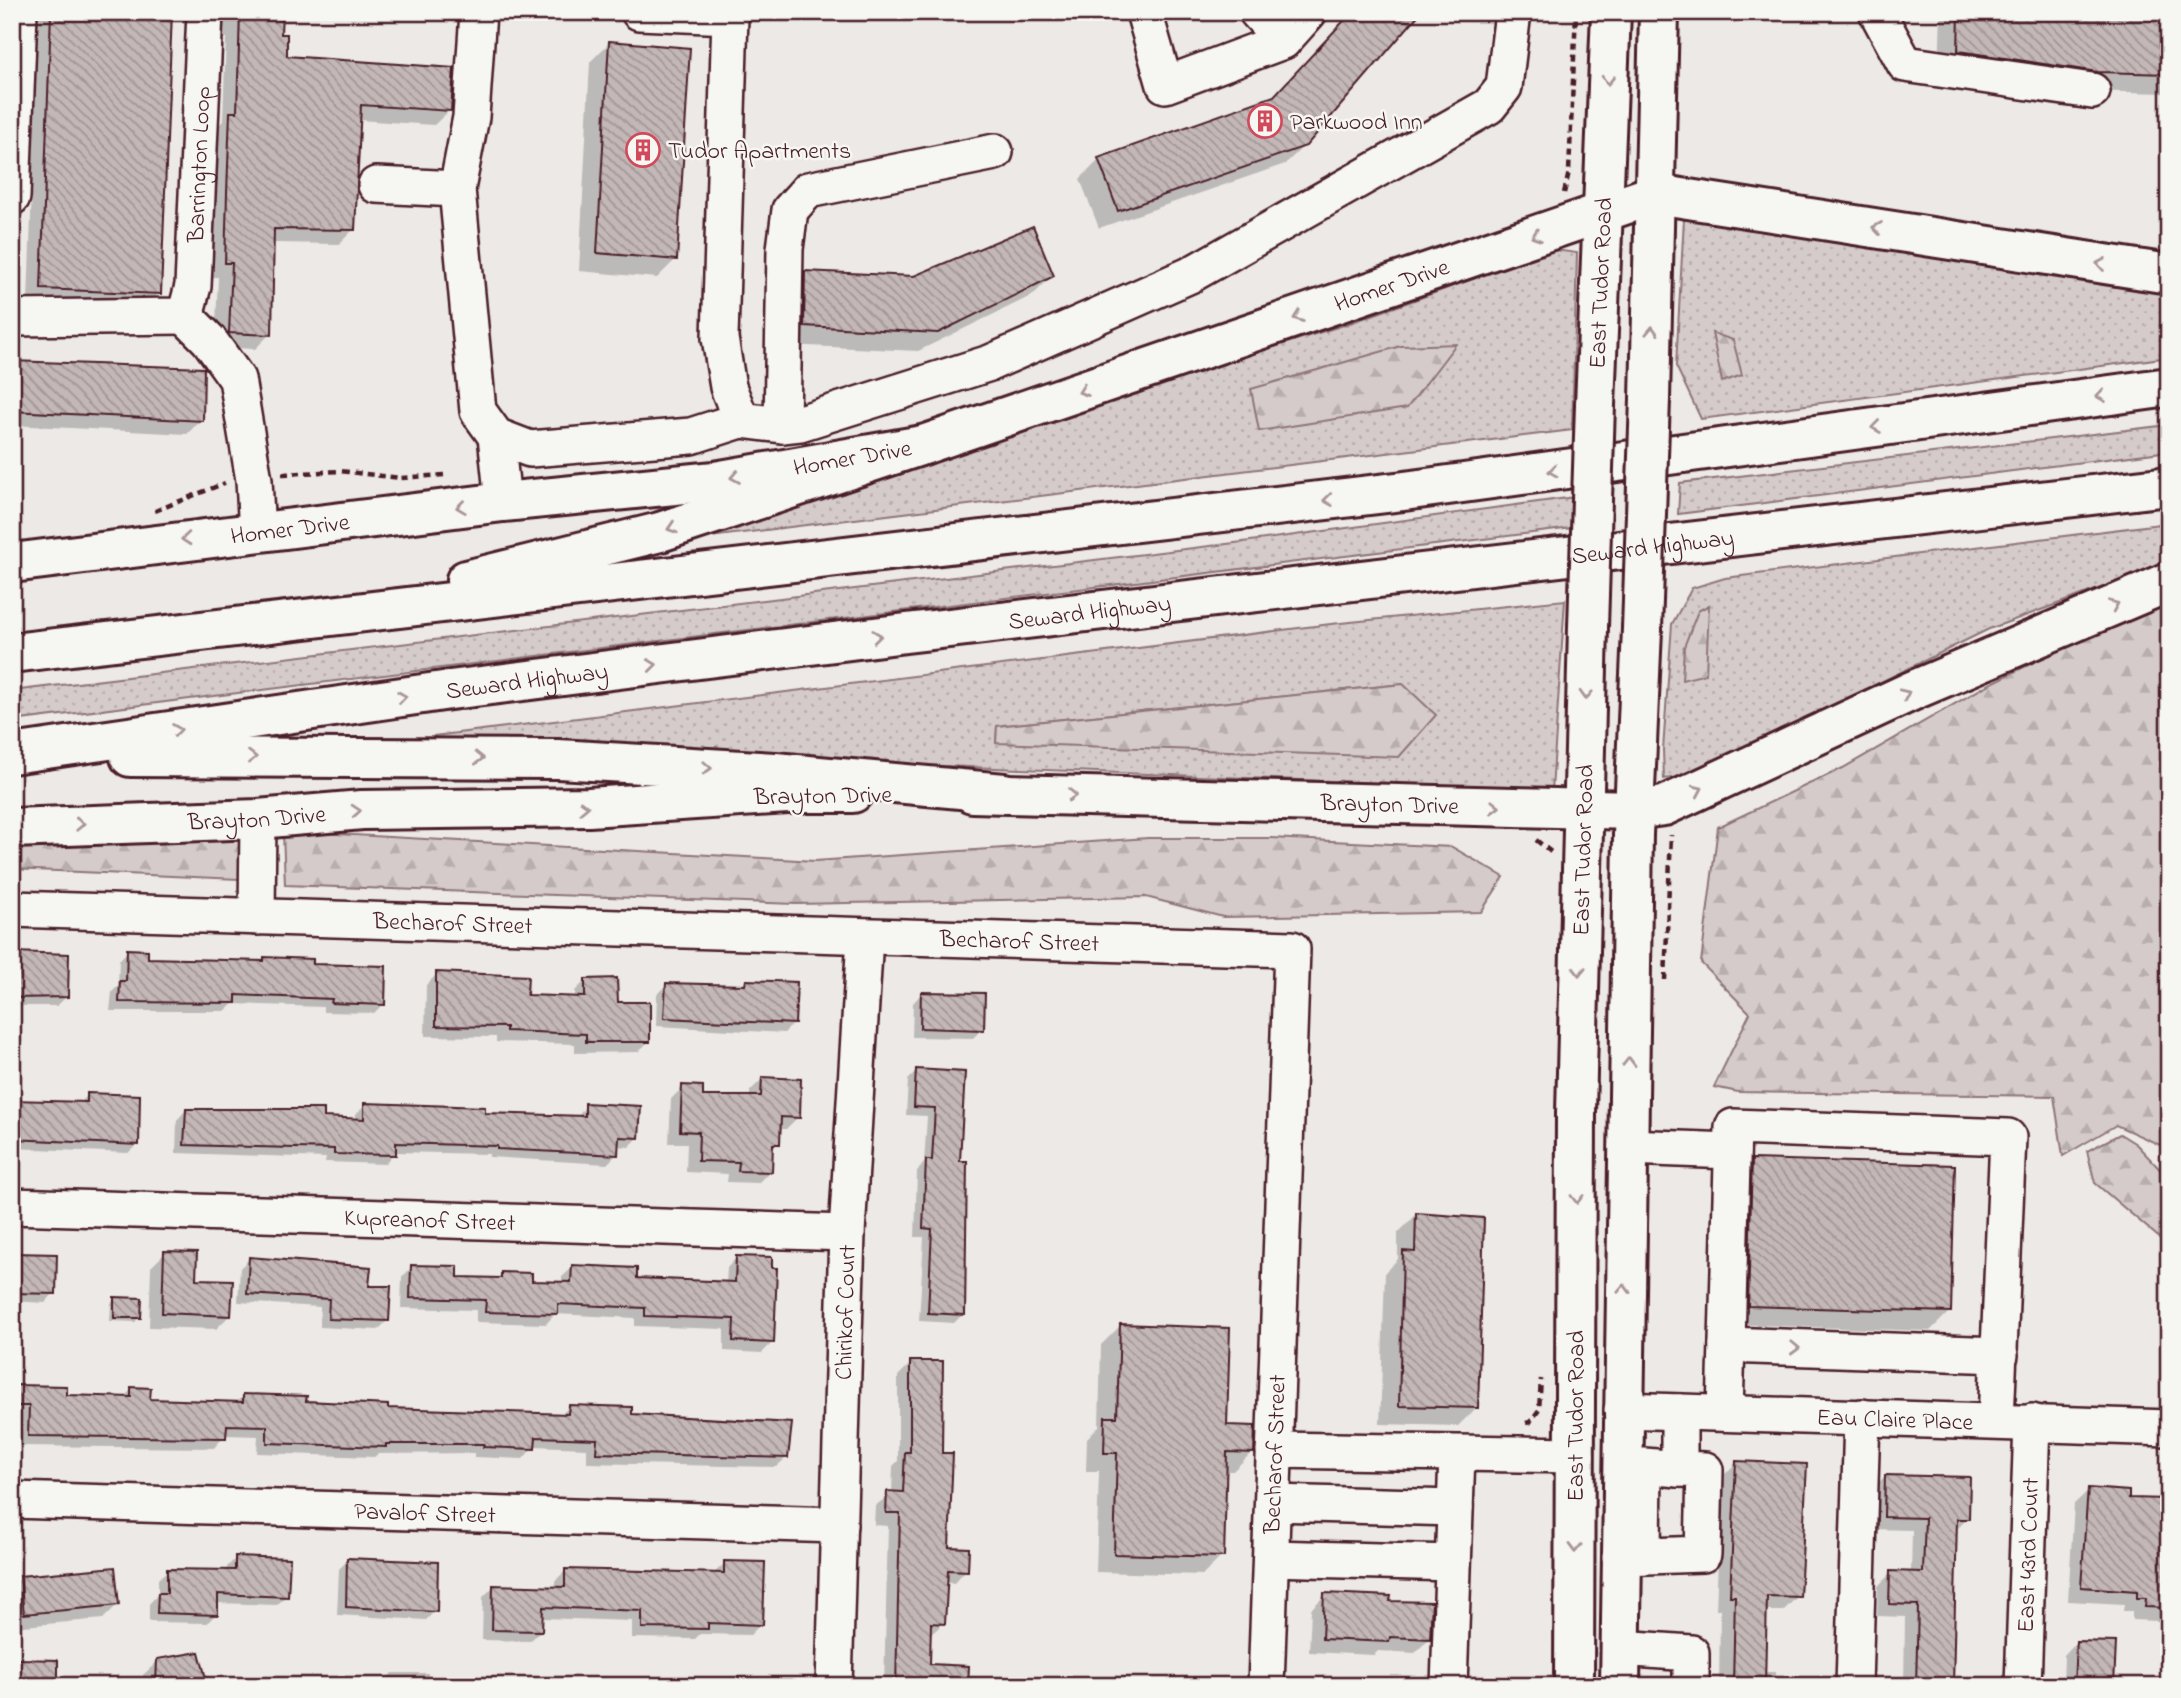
<svg xmlns="http://www.w3.org/2000/svg" width="2181" height="1698" font-family="'Indie Flower',sans-serif">
	<style>
		.grass { fill: url(#grass-dots); stroke: #8f757a; stroke-width: 2; fill-rule: evenodd }
		.forest { fill: url(#forest-firs); stroke: #8f757a; stroke-width: 2 }
		.shadow { fill: #0003 }
		.building { fill: url(#building-back-hatch); stroke: #4a1f2b; stroke-width: 2 }
		.lines { fill: none; stroke-linecap: round; stroke-linejoin: round }
		.minor-casing { stroke: #4a1f2b; stroke-width: 40 }
		.major-casing { stroke: #4a1f2b; stroke-width: 44 }
		.highway-casing { stroke: #4a1f2b; stroke-width: 44 }
		.path { stroke: #4a1f2b; stroke-width: 4.5; stroke-dasharray: 7 5; stroke-linecap: butt }
		.minor { stroke: #f6f6f2; stroke-width: 35 }
		.major { stroke: #f6f6f2; stroke-width: 38 }
		.highway { stroke: #f6f6f2; stroke-width: 38 }
		.major-bridge-casing { stroke: #4a1f2b; stroke-width: 44; stroke-linecap: butt }
		.major-bridge { stroke: #f6f6f2; stroke-width: 38 }
		.oneway { stroke: #a99598 }
		.labels { text-anchor: middle; stroke-width: 5; stroke-linejoin: round; paint-order: stroke }
		.poi-label { font-size: 24px; fill: #4a1f2b; stroke: #f6f6f2; text-anchor: start }
		.street-label { font-size: 24px; fill: #4a1f2b; stroke: #f6f6f2 }
	</style>
	<defs>
		<pattern id="grass-dots" width="8" height="8" patternUnits="userSpaceOnUse" patternTransform="scale(1.75)"><rect width="8" height="8" fill="#d4cbca"/><path d="M2 2h.1M6 6h.1" fill="none" stroke="#b8aeae" stroke-width="1.8" stroke-linecap="round"/></pattern>
		<pattern id="forest-firs" width="22" height="20" patternUnits="userSpaceOnUse" patternTransform="scale(1.75)"><rect width="22" height="20" fill="#d4cbca"/><path d="M5 1l3.5 6h-7zM16 11l3.5 6h-7z" fill="#b8aeae"/></pattern>
		<pattern id="building-back-hatch" width="6" height="6" patternUnits="userSpaceOnUse" patternTransform="scale(1.75)"><rect width="6" height="6" fill="#c4b7b7"/><path d="M-1 5l2 2M0 0l6 6M5-1l2 2" fill="none" stroke="#a19495"/></pattern>
	</defs>
	<rect width="100%" height="100%" fill="#ece9e6"/>
	<filter id="ink" filterUnits="userSpaceOnUse"><feTurbulence type="fractalNoise" baseFrequency=".0143" numOctaves="2"/><feDisplacementMap in="SourceGraphic" scale="14" xChannelSelector="R" yChannelSelector="G"/><feConvolveMatrix kernelMatrix="1 2 1 2 8 2 1 2 1" color-interpolation-filters="sRGB"/></filter>
	<g filter="url(#ink)">
		<path class="grass" d="M1684,218L2169,291V357L1701,419L1676,366Z
			M1555,250L1577,253L1572,430L678,541L700,528L1347,324Z
			M2169,425V451L1678,514L1680,483Z
			M1575,497L1572,528L12,721V691L1243,542Z
			M2169,523V563L1989,629L1689,776L1664,779L1663,750L1672,624L1692,588L1725,578Z
			M1565,600L1552,790L434,746V736L1331,624ZM1403,684L996,742L997,726Z"/>
		<path class="forest" d="M1712,333L1733,340L1742,375L1722,382Z
			M1456,344L1407,408L1259,431L1251,389L1401,346Z
			M2169,595V1149L2116,1125L2063,1156L2054,1096L1738,1092L1714,1087L1750,1013L1701,963L1718,827L1843,768L1986,686Z
			M1709,605L1706,674L1682,680L1684,647L1698,611Z
			M1403,684L1436,715L1399,757L996,743L997,726Z
			M239,830V879L12,869V835Z
			M283,831L815,861L1148,838H1271L1452,847L1504,877L1481,912L1223,917L1146,897L796,904L285,885Z
			M2120,1134L2136,1144L2169,1179V1246L2095,1183L2087,1151Z"/>
		<path class="shadow" d="M38,12H170L159,293L145,306L28,302Z
			M220,12H280V36L285,58L450,110L434,125L358,120L354,229L339,244L272,243L270,334L255,349L215,347L218,277H211L216,128L223,121L226,38H219Z
			M1941,12H2169V93L2079,91L1939,70Z
			M609,43L676,259L657,278L579,271L590,62Z
			M1273,99L1305,145L1285,164L1099,228L1080,179L1099,160Z
			M805,272L914,278L1052,276L1033,295L918,351L786,345L787,291Z
			M12,365L201,420L187,434L12,425Z
			M128,951L146,960L261,963L265,959L383,1004L374,1013L323,1012V1007L233,1004L225,1011H110L112,992L118,986L119,960Z
			M14,953L66,997L57,1006H12Z
			M437,974L526,996L575,998V991L586,980L616,1004L649,1041L638,1052L575,1053V1044L496,1042V1037L425,1036L426,985Z
			M795,984L794,1023L784,1033L656,1026L657,994L666,985Z
			M922,993L982,1029L973,1038L912,1037L913,1003Z
			M917,1071L963,1074L958,1163L963,1314L954,1323L919,1321L924,1237H915L917,1171L924,1163L927,1116L906,1115L908,1080Z
			M762,1079L798,1117L786,1129H779L778,1143L771,1151L770,1171L758,1183L727,1182L728,1174L686,1172L687,1143H669L671,1099L683,1087L701,1098L750,1099V1091Z
			M88,1095L138,1144L128,1153L12,1148V1101L80,1103Z
			M365,1105L483,1115L577,1118L586,1105L638,1138L629,1147L617,1146L616,1155L607,1164L489,1157V1154L394,1152L385,1164L325,1162L326,1158L176,1153L177,1120L186,1110L356,1120V1114Z
			M1753,1161L1949,1312L1930,1331L1730,1324L1734,1179Z
			M1417,1214L1477,1407L1458,1426L1380,1424L1385,1272L1398,1259V1233Z
			M165,1253L230,1315L216,1329L149,1327L151,1267Z
			M12,1254L54,1293L45,1303L12,1301Z
			M737,1257L773,1342L762,1353L724,1351V1329L635,1326V1318L555,1314L546,1324L476,1322V1310L401,1308L402,1277L412,1267L456,1279H497L502,1274L530,1283L562,1284V1277L573,1267L635,1280L726,1283L727,1268Z
			M249,1259L368,1287L387,1321L378,1330L320,1327V1307L238,1302L240,1268Z
			M115,1298L139,1318L135,1322L110,1321L111,1303Z
			M1120,1326L1252,1452L1233,1471H1225L1222,1556L1203,1575L1096,1572L1099,1471H1086L1087,1438L1099,1426L1101,1345Z
			M911,1363L941,1454L948,1549L966,1570L954,1583L945,1582L944,1623L929,1636L928,1666L967,1686H884L888,1526L874,1525L875,1506L892,1493L893,1466L898,1461V1376Z
			M12,1386L65,1388V1397L122,1399L132,1389L149,1400L236,1403L244,1395L386,1410L561,1415L569,1407L630,1416L787,1457L776,1467L587,1463V1448L534,1446L523,1459L474,1457V1453L378,1454L374,1457L257,1453L258,1436L225,1435L214,1448L19,1446V1416H12Z
			M1736,1463L1798,1596L1783,1611H1765L1764,1672H1775V1686H1719L1720,1610H1716L1721,1478Z
			M1885,1476L1967,1519L1955,1531L1951,1686H1904L1905,1617L1877,1616L1878,1586L1891,1573H1911L1912,1530L1871,1529L1872,1490Z
			M2089,1490L2127,1500L2169,1501V1611L2158,1621L2132,1620V1611H2123L2124,1604L2068,1601L2074,1504Z
			M236,1558L286,1596L277,1605L216,1603V1614L207,1623L149,1622V1604L158,1594V1579L168,1570L227,1572V1567Z
			M348,1560L435,1611L426,1620L337,1615L339,1569Z
			M725,1563L761,1624L750,1635L700,1634L695,1639L632,1638V1621L541,1618V1631L530,1641L482,1640L483,1597L494,1586L555,1588V1581L566,1570L713,1574Z
			M21,1578L117,1605L103,1619L12,1627V1586Z
			M1325,1595L1389,1603L1429,1639L1415,1653L1378,1651L1374,1655L1309,1652L1311,1609Z
			M2076,1642L2113,1686H2063L2064,1655Z
			M19,1661L56,1686H12V1667Z
			M158,1661L205,1686H143V1675Z
			M392,1673H428V1686H381Z"/>
		<path class="building" d="M51,12H172L161,294L41,289Z
			M240,12H282L281,34H287V56L454,68L451,111L361,105L355,230L274,229L272,335L229,333L232,263H225L227,193L230,112H237Z
			M1352,12H1421L1306,146L1118,211L1098,158L1274,96Z
			M1959,12H2169V74L2098,72L1958,51Z
			M609,41L690,48L677,260L597,253Z
			M1033,226L1054,276L938,333L804,326L805,271L914,276Z
			M12,361L204,368L203,421L12,411Z
			M127,949L148,950V958L264,961V957L313,959V964L386,966L385,1005L331,1003L332,999L236,995V1003L119,1002L120,981H126Z
			M13,952L69,954L68,997L12,998Z
			M436,972L528,976L527,995L585,997V979L617,978L618,1002H650V1042H586V1034L506,1031V1027L436,1026Z
			M746,980L797,982L795,1024L664,1018L666,983L745,985Z
			M921,992L985,993L984,1030L920,1028Z
			M916,1069L965,1072L960,1161H967L965,1315L928,1313L932,1229L923,1228L926,1160H932L935,1108L914,1107Z
			M762,1077L801,1079L800,1118L781,1117L780,1144H773L772,1172L738,1171L739,1162L698,1161L699,1132L680,1131L682,1085L703,1086V1096H761Z
			M87,1093L140,1095L139,1145L12,1139V1100L87,1102Z
			M364,1103L485,1107V1113L585,1116V1103L641,1106L639,1138L619,1137L618,1155L497,1149V1146L396,1143V1155L334,1154V1149L184,1145L186,1109H324V1117L364,1119Z
			M1752,1159L1955,1165L1951,1312L1748,1306Z
			M1416,1213L1484,1218L1478,1408L1399,1406L1403,1251L1415,1252Z
			M164,1251L197,1252L196,1279L233,1280L231,1316L162,1313Z
			M12,1253L57,1254L56,1294L12,1293Z
			M736,1256L772,1257V1268H777L774,1343L733,1341L734,1319L645,1316V1308L558,1304V1314L485,1312L486,1300L410,1298L411,1265L458,1266V1277L501,1278V1272L532,1273V1281L571,1282L572,1265L637,1268V1278L735,1282Z
			M249,1257L371,1267L369,1286H391L389,1321L328,1319L329,1299L247,1294Z
			M114,1297L142,1298L141,1318H114Z
			M1120,1324L1230,1328L1227,1425L1255,1426L1254,1453L1227,1452L1224,1557L1114,1554L1117,1453H1104L1105,1417H1117Z
			M910,1361H943L942,1453H953L949,1547L969,1548L968,1571L948,1570L945,1624L931,1623L930,1664L969,1666L968,1686H896L900,1513H886L887,1491L903,1492L905,1452H910Z
			M15,1385L67,1386V1395L131,1397V1387L151,1388L150,1399L243,1402V1394L307,1396L306,1401L388,1405V1408L568,1414L569,1405L632,1407V1414L792,1423L788,1458L596,1453L597,1439L536,1437L535,1449L483,1447L484,1444H386V1447L267,1443V1426L227,1425L226,1438L28,1436L29,1406H15Z
			M1736,1461L1807,1464L1800,1597L1767,1596L1765,1686H1733L1735,1596H1730Z
			M1885,1475L1970,1477L1969,1519H1957L1953,1686H1916L1918,1605L1889,1604L1890,1571L1923,1572L1925,1518L1884,1517Z
			M2088,1488L2129,1491V1498L2169,1499V1608L2145,1607L2146,1598H2137V1591L2081,1587Z
			M235,1556L290,1558L288,1597L218,1594V1615L157,1613L158,1593H167V1569L235,1570Z
			M347,1558L438,1562L437,1612L346,1607Z
			M724,1561L765,1562L763,1625L708,1623V1629L642,1628V1611L543,1607L542,1631L492,1630L493,1585L565,1587V1569L724,1573Z
			M115,1567L119,1605L24,1614L20,1576Z
			M1324,1593L1391,1596L1390,1601L1432,1602L1430,1639L1390,1637L1389,1642L1322,1639Z
			M2076,1641L2116,1642L2114,1686H2074Z
			M199,1652L208,1686H156L157,1659Z
			M18,1659L58,1660V1686H17Z"/>
		<g class="lines">
			<g class="minor-casing">
				<g id="minor">
					<path d="M639,12L730,16V12"/>
					<path d="M1144,12L1165,85L1283,41L1257,12"/>
					<path d="M1877,12L1905,64L2092,91"/>
					<path d="M730,16L720,338L728,387L741,420L782,425L800,423L990,363L1190,275L1489,106L1504,87L1513,12"/>
					<path d="M1283,41L1309,12"/>
					<path d="M376,185L457,189L471,117L478,12"/>
					<path d="M457,189L478,411L496,436L530,449L691,436L741,420"/>
					<path d="M12,197L19,12"/>
					<path d="M185,316L209,340L237,379L254,480L257,533"/>
					<path id="s1" d="M12,318L185,316L193,286L205,12"/>
					<path d="M782,425L785,249L790,210L808,190L995,152"/>
					<path d="M496,436L503,502"/>
					<path id="s2" d="M12,909L1292,949L1266,1686"/>
					<path d="M257,917L258,819"/>
					<path d="M1627,1147L1732,1151"/>
					<path id="s3" d="M12,1206L847,1233"/>
					<path d="M1727,1345L2000,1355"/>
					<path id="s4" d="M1622,1410L2169,1428"/>
					<path d="M1725,1413L1733,1127L2008,1137L1996,1421"/>
					<path d="M1274,1450L1576,1455"/>
					<path id="s5" d="M12,1500L839,1525"/>
					<path d="M1273,1503L1455,1508"/>
					<path d="M1643,1556L1644,1466L1679,1469"/>
					<path d="M1620,1557L1703,1554L1705,1470L1679,1469V1412"/>
					<path d="M1271,1558L1453,1563"/>
					<path d="M1620,1648L1691,1653V1686"/>
					<path id="s6" d="M834,1686L847,1233L865,937"/>
					<path d="M1449,1686L1457,1454"/>
					<path d="M1854,1686L1862,1417"/>
					<path id="s7" d="M2023,1686L2032,1422"/>
				</g>
			</g>
			<g class="major-casing">
				<g id="major">
					<path d="M1650,399L1659,12"/>
					<path id="s8" d="M1595,405L1611,12"/>
					<path id="s9" d="M12,563L503,502L715,481L923,445L1656,194"/>
					<path id="s10" d="M972,793L1634,810"/>
					<path id="s11" d="M12,828L258,819L362,810L589,807L803,793H853"/>
					<path id="s12" d="M1574,1686L1576,1113L1588,627"/>
					<path d="M1620,1686L1633,835L1642,629"/>
				</g>
			</g>
			<g class="highway-casing">
				<g id="highway">
					<path d="M1656,194L2169,274"/>
					<path d="M466,580L660,532L923,445"/>
					<path d="M12,653L1404,491L2169,387"/>
					<path id="s13" d="M12,754L450,690L906,633L2169,486"/>
					<path d="M130,757L558,759L775,772L1004,793"/>
					<path d="M1634,810L1664,806L1914,690L2169,582"/>
				</g>
			</g>
			<path class="path" d="M1564,193L1569,172L1576,12
				M282,474L340,471L400,478L444,475
				M155,511L225,483
				M1536,840L1551,852
				M1665,980L1671,835
				M1526,1423L1530,1422L1539,1410L1541,1379"/>
			<use href="#minor" class="minor"/>
			<use href="#major" class="major"/>
			<use href="#highway" class="highway"/>
			<g class="major-bridge-casing">
				<path id="major-bridge" d="M1588,627L1595,405
					M1642,629L1650,399"/>
			</g>
			<use href="#major-bridge" class="major-bridge"/>
		</g>
		<defs><path id="oneway-chevron" d="M-2-3.5L2.5 0L-2 3.5" fill="none" stroke-width="1.6" stroke-linecap="round" stroke-linejoin="round" transform="scale(1.75)"/></defs>
		<g class="oneway">
			<use href="#oneway-chevron" transform="translate(1608 80) rotate(93)"/>
			<use href="#oneway-chevron" transform="translate(1877 228) rotate(-171)"/>
			<use href="#oneway-chevron" transform="translate(1536 236) rotate(161)"/>
			<use href="#oneway-chevron" transform="translate(2101 264) rotate(-171)"/>
			<use href="#oneway-chevron" transform="translate(1298 317) rotate(161)"/>
			<use href="#oneway-chevron" transform="translate(1652 331) rotate(-88)"/>
			<use href="#oneway-chevron" transform="translate(1083 391) rotate(161)"/>
			<use href="#oneway-chevron" transform="translate(2101 396) rotate(172)"/>
			<use href="#oneway-chevron" transform="translate(1876 427) rotate(172)"/>
			<use href="#oneway-chevron" transform="translate(1553 471) rotate(172)"/>
			<use href="#oneway-chevron" transform="translate(735 477) rotate(170)"/>
			<use href="#oneway-chevron" transform="translate(1328 500) rotate(173)"/>
			<use href="#oneway-chevron" transform="translate(461 507) rotate(173)"/>
			<use href="#oneway-chevron" transform="translate(672 528) rotate(162)"/>
			<use href="#oneway-chevron" transform="translate(186 539) rotate(175)"/>
			<use href="#oneway-chevron" transform="translate(2114 605) rotate(-23)"/>
			<use href="#oneway-chevron" transform="translate(877 636) rotate(-7)"/>
			<use href="#oneway-chevron" transform="translate(652 665) rotate(-7)"/>
			<use href="#oneway-chevron" transform="translate(1905 694) rotate(-25)"/>
			<use href="#oneway-chevron" transform="translate(1586 695) rotate(92)"/>
			<use href="#oneway-chevron" transform="translate(402 697) rotate(-8)"/>
			<use href="#oneway-chevron" transform="translate(177 730) rotate(-8)"/>
			<use href="#oneway-chevron" transform="translate(252 757)"/>
			<use href="#oneway-chevron" transform="translate(479 758) rotate(1)"/>
			<use href="#oneway-chevron" transform="translate(707 768) rotate(3)"/>
			<use href="#oneway-chevron" transform="translate(1698 790) rotate(-24)"/>
			<use href="#oneway-chevron" transform="translate(1072 795) rotate(2)"/>
			<use href="#oneway-chevron" transform="translate(584 807) rotate(-2)"/>
			<use href="#oneway-chevron" transform="translate(1495 807) rotate(2)"/>
			<use href="#oneway-chevron" transform="translate(356 811) rotate(-4)"/>
			<use href="#oneway-chevron" transform="translate(80 824) rotate(-2)"/>
			<use href="#oneway-chevron" transform="translate(1579 971) rotate(91)"/>
			<use href="#oneway-chevron" transform="translate(1629 1062) rotate(-89)"/>
			<use href="#oneway-chevron" transform="translate(1577 1199) rotate(90)"/>
			<use href="#oneway-chevron" transform="translate(1624 1289) rotate(-89)"/>
			<use href="#oneway-chevron" transform="translate(1795 1348) rotate(2)"/>
			<use href="#oneway-chevron" transform="translate(1575 1548) rotate(91)"/>
		</g>
	</g>
	<defs>
		<g id="building-ring" transform="scale(1.75)"><circle r="9.5" fill="#f6f6f2" stroke="#d1495b" stroke-width="1.5"/><path d="M-4-6H4V6H1V3H-1V6H-4ZM-2.5-4.3h1.7v1.8h-1.7ZM.8-4.3h1.7v1.8H.8ZM-2.5-1h1.7V.8h-1.7ZM.8-1h1.7V.8H.8Z" fill="#d1495b"/></g>
	</defs>
	<g fill-rule="evenodd">
		<use href="#building-ring" x="1265" y="121"/>
		<use href="#building-ring" x="643" y="150"/>
	</g>
	<g class="labels">
		<g class="poi-label">
			<text x="1290" y="129">Parkwood Inn</text>
			<text x="668" y="158">Tudor Apartments</text>
		</g>
		<g class="street-label">
			<text dy="8" stroke="none"><textPath href="#s1" startOffset="326">Barrington Loop</textPath></text>
			<text dy="8" stroke="none"><textPath href="#s8" startOffset="122">East Tudor Road</textPath></text>
			<text dy="8" stroke="none"><textPath href="#s9" startOffset="1414">Homer Drive</textPath></text>
			<text dy="8" stroke="none"><textPath href="#s9" startOffset="847">Homer Drive</textPath></text>
			<text dy="8" stroke="none"><textPath href="#s9" startOffset="280">Homer Drive</textPath></text>
			<text dy="8" stroke="none"><textPath href="#s13" startOffset="1654">Seward Highway</textPath></text>
			<text dy="8" stroke="none"><textPath href="#s13" startOffset="1087">Seward Highway</textPath></text>
			<text dy="8" stroke="none"><textPath href="#s13" startOffset="520">Seward Highway</textPath></text>
			<text transform="translate(823 795) rotate(-1)" y="8">Brayton Drive</text>
			<text dy="8" stroke="none"><textPath href="#s10" startOffset="418">Brayton Drive</textPath></text>
			<text dy="8" stroke="none"><textPath href="#s11" startOffset="245">Brayton Drive</textPath></text>
			<text dy="8" stroke="none"><textPath href="#s12" startOffset="836">East Tudor Road</textPath></text>
			<text dy="8" stroke="none"><textPath href="#s2" startOffset="441">Becharof Street</textPath></text>
			<text dy="8" stroke="none"><textPath href="#s2" startOffset="1008">Becharof Street</textPath></text>
			<text dy="8" stroke="none"><textPath href="#s3" startOffset="418">Kupreanof Street</textPath></text>
			<text dy="8" stroke="none"><textPath href="#s6" startOffset="374">Chirikof Court</textPath></text>
			<text dy="8" stroke="none"><textPath href="#s12" startOffset="270">East Tudor Road</textPath></text>
			<text dy="8" stroke="none"><textPath href="#s4" startOffset="273">Eau Claire Place</textPath></text>
			<text transform="translate(1274 1454) rotate(-88)" y="8">Becharof Street</text>
			<text dy="8" stroke="none"><textPath href="#s5" startOffset="413">Pavalof Street</textPath></text>
			<text dy="8" stroke="none"><textPath href="#s7" startOffset="131">East 43rd Court</textPath></text>
		</g>
	</g>
	<rect width="2181" height="1698" fill="none" stroke="#f6f6f2" stroke-width="42"/>
	<rect x="21" y="21" width="2139" height="1656" fill="none" stroke="#4a1f2b" stroke-width="2.5" filter="url(#ink)"/>
</svg>
